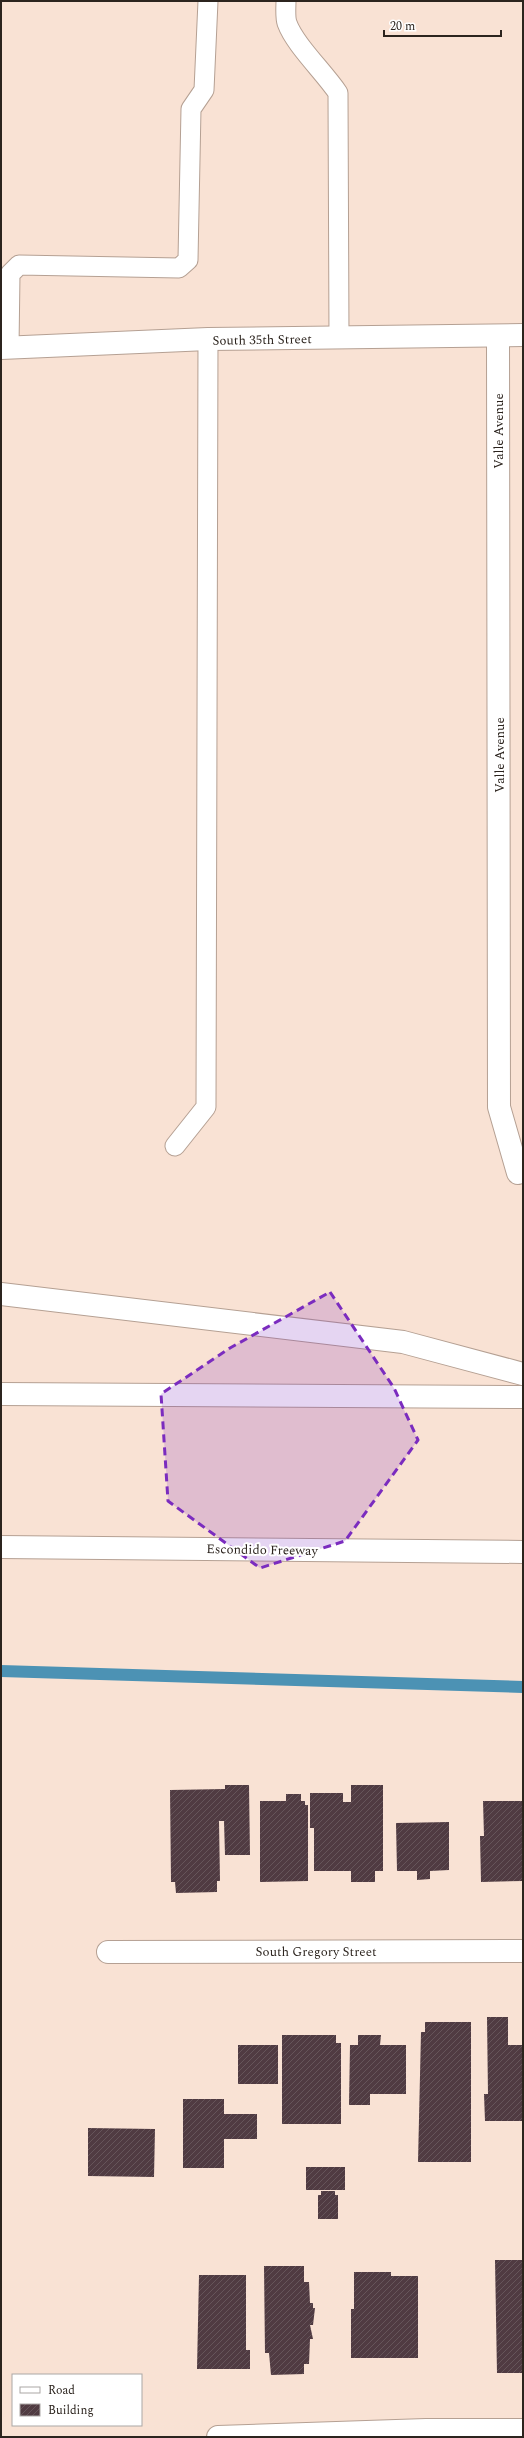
<svg xmlns="http://www.w3.org/2000/svg" width="524" height="2438" font-family="Spectral,serif">
	<style>
		.lines { fill: none; stroke-linecap: round; stroke-linejoin: round }
		.stream { stroke: #4c92b4; stroke-width: 12 }
		.building { fill: url(#building-hatch) }
		.lane-casing { stroke: #b5a093; stroke-width: 21 }
		.street-casing { stroke: #b5a093; stroke-width: 24 }
		.secondary-casing { stroke: #b5a093; stroke-width: 24 }
		.highway-casing { stroke: #b5a093; stroke-width: 24 }
		.lane { stroke: #fff; stroke-width: 19 }
		.street { stroke: #fff; stroke-width: 22 }
		.secondary { stroke: #fff; stroke-width: 22 }
		.highway { stroke: #fff; stroke-width: 22 }
		.marked { fill: #7b2cbf; fill-opacity: 0.2; stroke: #7b2cbf; stroke-width: 3; stroke-dasharray: 8 5; stroke-linejoin: round }
		.labels { text-anchor: middle; stroke-width: 4; stroke-linejoin: round; paint-order: stroke }
		.street-label { font-size: 13px; fill: #2c241e; stroke: #fff }
	</style>
	<defs>
		<pattern id="building-hatch" width="6" height="6" patternUnits="userSpaceOnUse"><rect width="6" height="6" fill="#503b42"/><path d="M-1 1l2-2M0 6l6-6M5 7l2-2" fill="none" stroke="#66555a"/></pattern>
	</defs>
	<rect width="100%" height="100%" fill="#f9e2d4"/>
	<g class="lines">
		<path class="stream" d="M1,1671L523,1687"/>
	</g>
	<path class="building" d="M225,1785H249L250,1855H225L224,1821H219L220,1881H217V1892L176,1893L175,1882H171L170,1790L225,1789Z
		M351,1785H383V1871H375V1882H351V1871H314V1828H310V1793H343V1802H351Z
		M286,1794H301V1801H305V1805H308V1881L260,1882V1801H286Z
		M483,1801H523V1881L481,1882L480,1836H484Z
		M449,1822V1870L430,1871V1879L417,1880V1871H397L396,1823Z
		M487,2017H508V2045H523V2121H485L484,2094H488Z
		M425,2022H471V2162H418L421,2032H425Z
		M282,2035H336V2043H341V2124H282Z
		M358,2035H381L380,2045H406V2094H370V2105H349L350,2045H358Z
		M238,2045H278V2084H238Z
		M183,2099H224V2114H257V2139H224V2168H183Z
		M88,2128L155,2129L154,2177L88,2176Z
		M306,2167H345V2190H306Z
		M321,2191H335V2195H338V2219H318V2195H321Z
		M495,2260H523V2373H497Z
		M264,2266H304V2282H309L310,2303H313V2308H315L313,2325H310L313,2339H310L309,2364H304V2374L271,2375L269,2353H265Z
		M354,2272H391V2276H418V2358H351V2309H354Z
		M199,2275H246V2350H250V2369H197Z"/>
	<g class="lines">
		<g class="lane-casing">
			<path id="lane" d="M286,1C286,7 285,17 287,23C295,45 324,72 338,93L339,338
				M9,347L10,274L19,265L179,268L188,260L191,109L204,90L208,1
				M175,1146L206,1107L208,339"/>
		</g>
		<g class="street-casing">
			<path id="street" d="M498,336L499,1107L518,1173
				M108,1952L523,1951
				M218,2437L426,2430H523"/>
		</g>
		<g class="secondary-casing">
			<path id="secondary" d="M1,348L208,339L523,335"/>
		</g>
		<g class="highway-casing">
			<path id="highway" d="M1,1294L403,1342L523,1374
				M1,1394L523,1397
				M1,1547L523,1552"/>
		</g>
		<use href="#lane" class="lane"/>
		<use href="#street" class="street"/>
		<use href="#secondary" class="secondary"/>
		<use href="#highway" class="highway"/>
	</g>
	<path class="marked" d="M330,1292L394,1388L418,1440L345,1541L260,1568L168,1501L161,1394L230,1348Z"/>
	<g class="labels">
		<g class="street-label">
			<text transform="translate(262 339) rotate(-1)" y="5">South 35th Street</text>
			<text transform="translate(498 431) rotate(-90)" y="5">Valle Avenue</text>
			<text transform="translate(499 755) rotate(-90)" y="5">Valle Avenue</text>
			<text transform="translate(262 1549) rotate(1)" y="5">Escondido Freeway</text>
			<text x="316" y="1956">South Gregory Street</text>
		</g>
	</g>
	<rect width="524" height="2438" fill="none" stroke="#2c241e" stroke-width="4"/>
	<rect x="12" y="2374" width="130" height="52" fill="#ffffff" stroke="#aba7a5"/>
	<rect x="20" y="2387" width="20" height="6" fill="#ffffff" stroke="#aba7a5"/>
	<text x="48" y="2394" font-size="12" fill="#2c241e">Road</text>
	<rect x="20" y="2404" width="20" height="12" fill="url(#building-hatch)" stroke="#aba7a5"/>
	<text x="48" y="2414" font-size="12" fill="#2c241e">Building</text>
	<path d="M384 30v6h117v-6" fill="none" stroke="#2c241e" stroke-width="2"/>
	<text x="390" y="30" font-size="12" fill="#2c241e" stroke="#ffffff" stroke-width="3" paint-order="stroke">20 m</text>
</svg>
